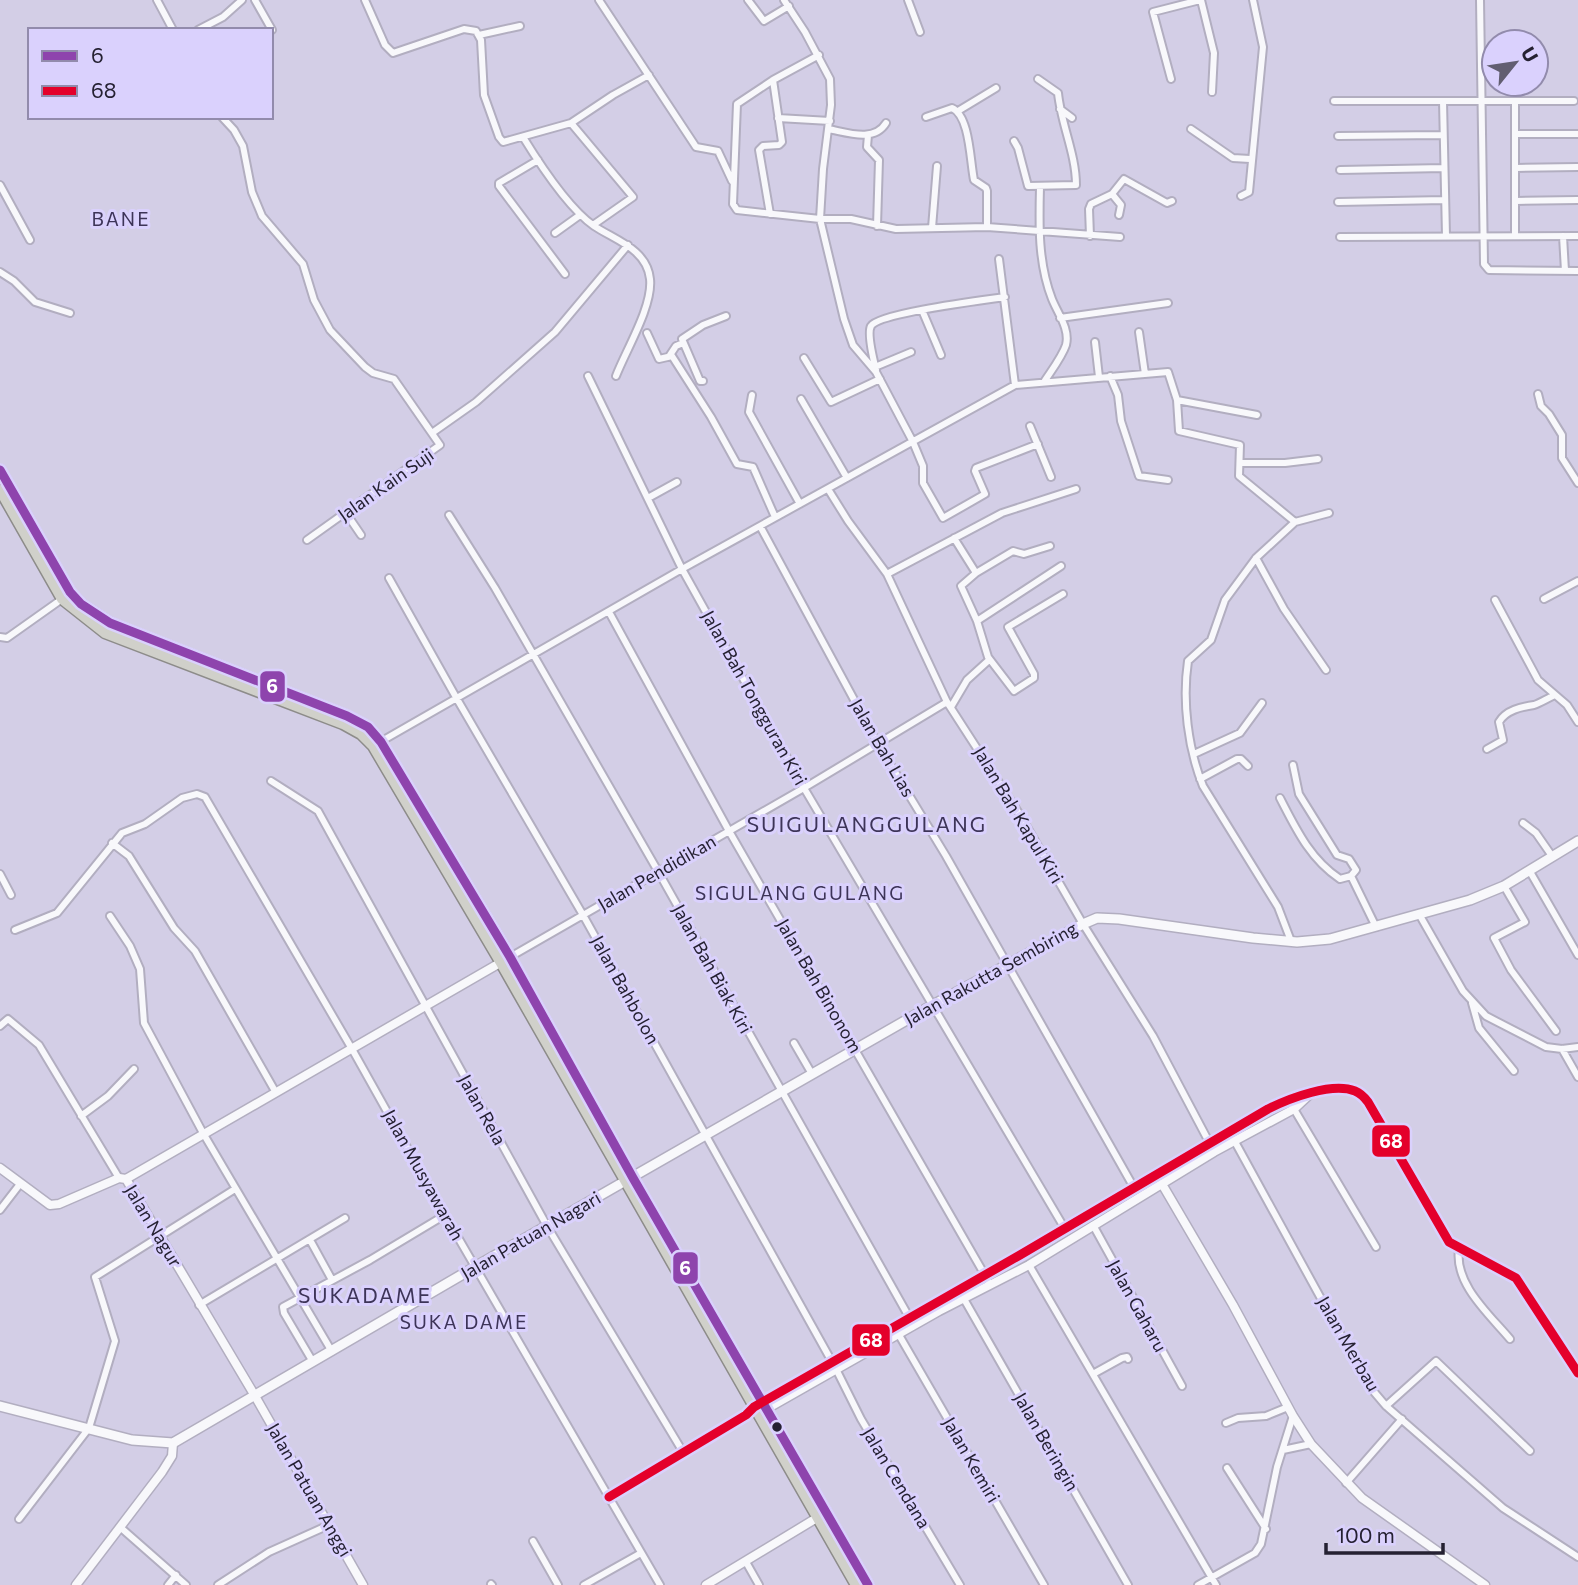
<svg xmlns="http://www.w3.org/2000/svg" width="1578" height="1585" font-family="Commissioner,sans-serif">
	<style>
		.lines { fill: none; stroke-linecap: round; stroke-linejoin: round }
		.minor-casing { stroke: #b2aec0; stroke-width: 10 }
		.tertiary-casing { stroke: #b2aec0; stroke-width: 11 }
		.secondary-casing { stroke: #b2aec0; stroke-width: 12 }
		.trunk-casing { stroke: #8d8c8a; stroke-width: 13 }
		.minor { stroke: #f8f8fb; stroke-width: 6 }
		.tertiary { stroke: #f8f8fb; stroke-width: 8 }
		.secondary { stroke: #f8f8fb; stroke-width: 9 }
		.trunk { stroke: #d0d0ca; stroke-width: 10 }
		.bus-1-casing { stroke: #dad1fd; stroke-width: 14 }
		.bus-2-casing { stroke: #dad1fd; stroke-width: 14 }
		.bus-1 { stroke: #8e44ad; stroke-width: 9 }
		.bus-2 { stroke: #e4002b; stroke-width: 9 }
		.bus-dot { fill: #252132; stroke: #dad1fd; stroke-width: 2.5 }
		.labels { text-anchor: middle; stroke-width: 6; stroke-linejoin: round; paint-order: stroke }
		.street-label { font-size: 18px; fill: #252132; stroke: #dad1fd }
		.neighbourhood-label { font-size: 19px; letter-spacing: 2px; fill: #3d3458; stroke: #dad1fd }
		.quarter-label { font-size: 21px; letter-spacing: 2px; fill: #3d3458; stroke: #dad1fd }
		.line-badge { stroke: #dad1fd; stroke-width: 2.5 }
		.badge-label { font-size: 19px; text-anchor: middle; font-weight: bold; fill: #fff }
	</style>
	<rect width="100%" height="100%" fill="#d3cee6"/>
	<g class="lines">
		<g class="minor-casing">
			<path id="minor" d="M157,0L173,30
				M255,0L272,30
				M365,0L385,45L393,53L464,29L476,31L481,40L484,95L499,137L503,142L571,123L633,197L593,225
				M599,0L696,147L718,151L732,181
				M748,0L764,21L789,6
				M784,0L805,32L830,79L831,105L823,169L820,219L844,319L853,345L876,372L913,442L923,466V483L943,518L985,494L975,471L976,468L1038,444
				M908,0L920,32
				M1201,0L1214,53L1212,92
				M1480,0L1484,264L1489,270L1578,271
				M198,30L223,17L242,0
				M479,35L520,26
				M819,55L773,80L737,104L733,204L737,210L820,219H851L896,229L987,227L1120,237
				M1171,79L1153,12L1200,0
				M1334,101H1574
				M1443,101L1446,236
				M1515,102V235
				M1060,109L1072,118
				M958,111L996,88
				M222,117L234,130L243,146L252,192L262,216L303,264L314,300L330,330L365,367L373,373L394,379L440,445L307,540
				M926,117L952,108C970,116 970,161 974,180L986,188L987,191V227
				M778,118L830,121
				M571,123L613,95L649,75
				M828,129C846,132 874,143 886,123
				M1191,129L1233,158L1250,159
				M1515,134H1578
				M868,135L867,147L879,160L877,226
				M1338,136L1443,135
				M523,137C539,163 568,208 594,226C615,240 647,249 650,279C653,306 626,350 616,376
				M1014,141L1018,148L1028,186L1076,185C1076,154 1061,124 1058,93L1038,79
				M538,160L499,183V186L565,274
				M1516,168L1578,167
				M1340,170L1444,168
				M0,185L30,240
				M1040,187C1039,225 1038,263 1052,299C1058,314 1070,329 1066,345C1062,357 1051,371 1044,382
				M1112,194L1121,205L1119,215
				M1241,196L1249,192L1263,47L1253,0
				M1516,201L1578,200
				M1338,202L1445,200
				M770,214L759,150L763,146L779,145L782,142L773,80
				M932,228L937,166
				M555,233L580,215
				M1090,236L1089,209L1091,204L1112,194L1124,179L1167,203L1172,201
				M1563,236L1565,271
				M1340,237L1578,236
				M999,259L1015,385
				M0,272L14,281L35,302L70,313
				M922,310L941,355
				M1060,318L1168,303
				M1139,332L1145,374
				M647,333L659,359L672,356L711,417L737,464L753,467L775,517
				M1095,342L1099,377
				M670,355L676,346L683,343
				M804,358L831,402L880,379
				M875,367L911,352
				M876,370C874,362 867,333 871,326C879,313 985,300 1005,297
				M588,376L682,569L804,788L1065,1229
				M1110,376L1118,395L1121,421L1139,476L1168,480
				M703,381H700L682,339L703,325L726,316
				M1538,394L1541,406L1549,414L1562,435V458L1578,483
				M752,395L749,412L800,504
				M801,399L847,478
				M1177,400L1257,415
				M1030,426L1051,477
				M432,433L476,402L555,332L628,245
				M1240,463H1285L1318,459
				M828,489L848,521L887,574L947,702L1020,815L1083,924L1153,1036L1209,1142
				M648,498L677,482
				M346,513L361,535
				M449,515L495,588L659,873L909,1317
				M1295,522L1329,513
				M760,526L878,744L946,856L1133,1186
				M954,538L976,573L961,586L977,621L988,657L1014,691L1034,678V674L1008,627L1063,594
				M1256,558L1284,609L1326,670
				M976,573L1013,551L1024,554L1050,546
				M887,574L1002,513L1076,489
				M389,578L457,699L583,915L836,1369L861,1419L960,1585
				M1544,599L1578,581
				M1495,600L1538,680L1567,705L1578,722
				M609,612L729,831L990,1284
				M977,621L1061,566
				M0,637L7,638L62,599
				M951,707L967,680L989,660
				M380,742L682,569L1015,385L1168,372L1177,400L1179,431L1240,445L1239,476L1295,522L1256,558L1225,600L1211,640L1188,661C1182,701 1188,749 1203,786L1278,907L1291,941
				M1487,749L1503,740L1499,722C1506,710 1521,707 1534,705C1540,703 1548,698 1555,695
				M1194,754L1240,733L1262,703
				M1293,765L1299,794L1337,855L1349,859L1356,870L1351,876L1376,927
				M1200,779L1237,759H1241L1248,766
				M271,781L318,811L547,1226L683,1452
				M1280,798C1296,829 1310,859 1340,879L1351,876
				M1523,823L1536,833L1552,856
				M112,843L129,856L174,928L195,951L275,1091
				M1529,870L1578,955
				M0,874L11,895
				M1504,886L1525,922L1494,938L1511,970L1556,1031
				M1419,914L1463,991L1486,1016L1546,1047L1562,1049L1578,1047
				M110,916L130,946L140,969L144,1023L203,1133L331,1350
				M15,930L57,913L122,833L145,824L182,798L197,794L205,797L352,1049L445,1215L660,1585
				M510,957L804,788L947,702
				M1472,1003L1479,1028L1514,1071
				M0,1026L8,1019L39,1045L119,1178
				M794,1043L812,1074
				M1562,1049L1578,1077
				M1288,1099L1376,1247
				M81,1116L108,1096L134,1069
				M1234,1140L1369,1386L1386,1406L1503,1508L1578,1557
				M0,1210L20,1184
				M1093,1225L1182,1386
				M310,1240L332,1280
				M1459,1249C1454,1284 1489,1314 1510,1339
				M1029,1265L1216,1585
				M964,1299L1128,1585
				M199,1305L345,1218
				M899,1335L1044,1585
				M313,1362L284,1313L283,1307L370,1260L445,1215
				M1093,1374L1122,1358L1127,1357L1128,1359
				M1386,1406L1436,1361L1530,1451
				M1226,1423L1238,1418L1266,1416L1288,1407
				M1283,1450L1311,1444
				M1227,1468L1266,1529
				M1346,1483L1402,1419
				M609,1497L746,1415
				M19,1519L89,1428L115,1341L95,1277L235,1189
				M120,1527L186,1585
				M533,1541L558,1585
				M746,1562L759,1585
				M491,1584L492,1585
				M168,1585L176,1575
				M218,1585L269,1552L329,1525
				M584,1585L641,1553
				M1198,1585L1255,1553L1261,1544L1277,1467L1293,1416"/>
		</g>
		<g class="tertiary-casing">
			<path id="tertiary" d="M0,1168L50,1205L59,1204L119,1178L126,1179L255,1396L363,1585
				M126,1179L505,960
				M1162,1184L1233,1305L1293,1416L1311,1444L1362,1498L1485,1585
				M763,1411L939,1311L1029,1265L1214,1152L1294,1109L1309,1095
				M746,1415L754,1407L1020,1255L1268,1109C1290,1098 1332,1082 1355,1091C1360,1093 1365,1098 1368,1102L1449,1242L1516,1278L1578,1373
				M76,1585L162,1472L172,1456L173,1443
				M706,1585L820,1516"/>
		</g>
		<g class="secondary-casing">
			<path id="secondary" d="M0,1406L132,1440L173,1443L475,1267L931,1006L1083,924L1097,918L1119,919L1253,938L1297,942L1330,939L1470,900L1504,886L1578,841"/>
		</g>
		<g class="trunk-casing">
			<path id="trunk" d="M0,470L70,592L81,604L110,623L347,716L368,727L381,742L510,957L633,1178L868,1585
				M0,490L62,599L105,633L343,724L361,734L373,746L501,963L856,1585"/>
		</g>
		<use href="#minor" class="minor"/>
		<use href="#tertiary" class="tertiary"/>
		<use href="#secondary" class="secondary"/>
		<use href="#trunk" class="trunk"/>
		<g class="bus-1-casing">
			<path id="bus-1" d="M0,470L70,592L81,604L110,623L347,716L368,727L381,742L510,957L633,1178L868,1585"/>
		</g>
		<g class="bus-2-casing">
			<path id="bus-2" d="M609,1497L746,1415L754,1407L1020,1255L1268,1109C1290,1098 1332,1082 1355,1091C1360,1093 1365,1098 1368,1102L1449,1242L1516,1278L1578,1373"/>
		</g>
		<use href="#bus-1" class="bus-1"/>
		<use href="#bus-2" class="bus-2"/>
	</g>
	<circle class="bus-dot" cx="777" cy="1427" r="6"/>
	<g class="labels">
		<g class="street-label">
			<text transform="translate(386 485) rotate(-35)" y="6">Jalan Kain Suji</text>
			<text transform="translate(754 698) rotate(61)" y="6">Jalan Bah Tongguran Kiri</text>
			<text transform="translate(882 748) rotate(60)" y="6">Jalan Bah Lias</text>
			<text transform="translate(1018 815) rotate(59)" y="6">Jalan Bah Kapul Kiri</text>
			<text transform="translate(657 873) rotate(-30)" y="6">Jalan Pendidikan</text>
			<text transform="translate(712 969) rotate(61)" y="6">Jalan Bah Biak Kiri</text>
			<text transform="translate(991 974) rotate(-29)" y="6">Jalan Rakutta Sembiring</text>
			<text transform="translate(819 986) rotate(60)" y="6">Jalan Bah Binonom</text>
			<text transform="translate(625 990) rotate(61)" y="6">Jalan Bahbolon</text>
			<text transform="translate(482 1110) rotate(61)" y="6">Jalan Rela</text>
			<text transform="translate(423 1175) rotate(61)" y="6">Jalan Musyawarah</text>
			<text transform="translate(153 1226) rotate(59)" y="6">Jalan Nagur</text>
			<text transform="translate(531 1236) rotate(-30)" y="6">Jalan Patuan Nagari</text>
			<text transform="translate(1137 1306) rotate(61)" y="6">Jalan Gaharu</text>
			<text transform="translate(1348 1344) rotate(60)" y="6">Jalan Merbau</text>
			<text transform="translate(1046 1442) rotate(60)" y="6">Jalan Beringin</text>
			<text transform="translate(971 1460) rotate(60)" y="6">Jalan Kemiri</text>
			<text transform="translate(896 1478) rotate(59)" y="6">Jalan Cendana</text>
			<text transform="translate(309 1490) rotate(60)" y="6">Jalan Patuan Anggi</text>
		</g>
		<g class="neighbourhood-label">
			<text x="121" y="226">BANE</text>
			<text x="800" y="900">SIGULANG GULANG</text>
			<text x="464" y="1329">SUKA DAME</text>
		</g>
		<g class="quarter-label">
			<text x="867" y="832">SUIGULANGGULANG</text>
			<text x="365" y="1303">SUKADAME</text>
		</g>
	</g>
	<g class="line-badge">
		<rect x="259" y="670" width="27" height="33" rx="7" fill="#8e44ad"/>
		<rect x="1371" y="1124" width="40" height="34" rx="7" fill="#e4002b"/>
		<rect x="672" y="1251" width="27" height="34" rx="7" fill="#8e44ad"/>
		<rect x="851" y="1323" width="40" height="34" rx="7" fill="#e4002b"/>
	</g>
	<g class="badge-label">
		<text x="272" y="693">6</text>
		<text x="1391" y="1148">68</text>
		<text x="685" y="1275">6</text>
		<text x="871" y="1347">68</text>
	</g>
	<rect x="28" y="28" width="245" height="91" fill="#dad1fd" stroke="#928bac" stroke-width="2"/>
	<rect x="42" y="51" width="35" height="10" fill="#8e44ad" stroke="#928bac" stroke-width="2"/>
	<text x="91" y="63" font-size="21" fill="#252132">6</text>
	<rect x="42" y="86" width="35" height="10" fill="#e4002b" stroke="#928bac" stroke-width="2"/>
	<text x="91" y="98" font-size="21" fill="#252132">68</text>
	<g transform="translate(1515 63) rotate(60)"><circle r="33" fill="#dad1fd" stroke="#928bac" stroke-width="2"/>
	<path d="M0-5L12 26L0 18L-12 26Z" fill="#625e71"/>
	<text y="-10" font-size="19" font-weight="bold" text-anchor="middle" fill="#252132">U</text>
	</g>
	<path d="M1326 1543v10h117v-10" fill="none" stroke="#252132" stroke-width="3.5"/>
	<text x="1336" y="1543" font-size="21" fill="#252132" stroke="#dad1fd" stroke-width="5" paint-order="stroke">100 m</text>
</svg>
